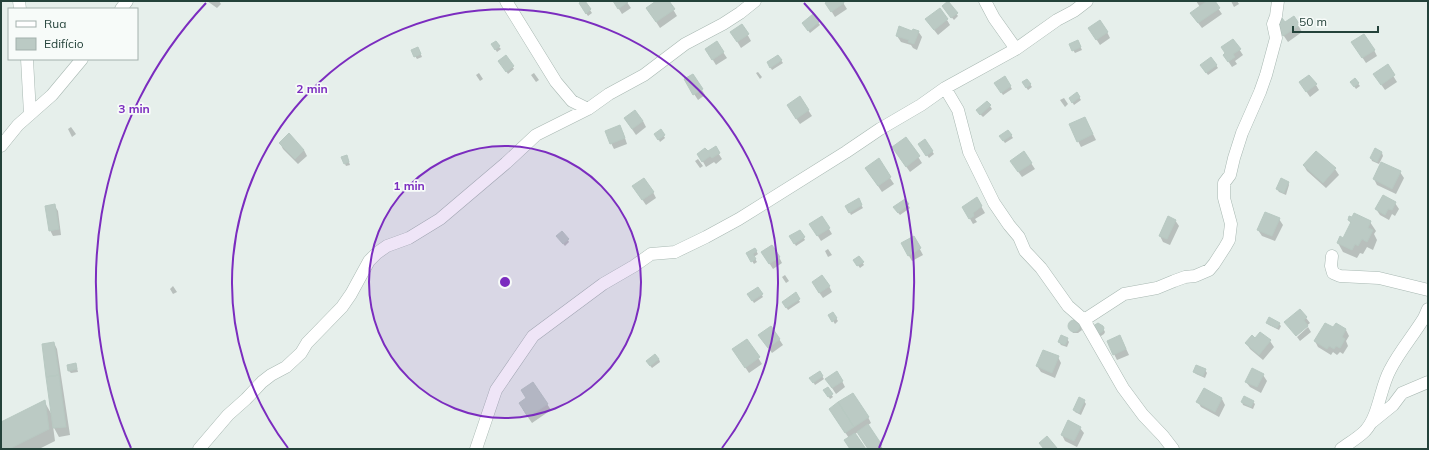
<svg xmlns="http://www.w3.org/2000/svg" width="1429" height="450" font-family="Mulish,sans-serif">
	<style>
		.shadow { fill: #0003 }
		.building { fill: #bbcac4; stroke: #b8c9c2 }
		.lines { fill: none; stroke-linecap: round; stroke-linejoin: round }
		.minor-casing { stroke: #a8b8b2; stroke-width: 13 }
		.minor { stroke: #fff; stroke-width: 12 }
		.ring { fill: none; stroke: #7b2cbf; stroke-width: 2 }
		.centre { fill: #7b2cbf; stroke: #f7fbf9; stroke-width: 2 }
		.ring-label { font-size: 12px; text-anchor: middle; font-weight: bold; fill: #7b2cbf; stroke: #f7fbf9; stroke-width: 3.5; stroke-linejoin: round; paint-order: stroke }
	</style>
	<rect width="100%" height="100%" fill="#e6efeb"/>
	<path class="shadow" d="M207,1H219L221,4L217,8Z
		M584,1L592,13L588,16L580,4Z
		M614,1H626L631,8L622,14Z
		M658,1H668L677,16L660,28L651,14Z
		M830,1H842L847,9L835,17L830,9Z
		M1196,1H1213L1222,14L1202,28L1195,19L1200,7Z
		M1231,1H1237L1239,4L1234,7Z
		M948,2L958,16L954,20L944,8Z
		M813,16L820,25L810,33L805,26Z
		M1294,18L1302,32L1288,42L1279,29Z
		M947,20L950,25L938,35L930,25Z
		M742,25L751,41L741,48L735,38Z
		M918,31L922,37L917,50L913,48L911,45L901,42L897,36Z
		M1107,32L1110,38L1100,45L1093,34Z
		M1233,40L1243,55L1235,61L1237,64L1232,67L1228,61Z
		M717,43L727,58L716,65L706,49Z
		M1079,44L1082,50L1075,53L1073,50Z
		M494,47H499L501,49L497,52Z
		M1356,48L1374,50L1377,56L1366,63Z
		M419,50L422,57L417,59L415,56Z
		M778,56L783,63L772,70L768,63Z
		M506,57L514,69L508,74L500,61Z
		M1216,65L1218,68L1208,75L1203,68Z
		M1387,66L1397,82L1385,90L1378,80Z
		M758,72L762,77L760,79L756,73Z
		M479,73L483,79L480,81L476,75Z
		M534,73L539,80L536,82L531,75Z
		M693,75L705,95L698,100L685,80Z
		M1027,80L1032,87L1028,90L1023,83Z
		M1355,80L1360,86L1356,89L1351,82Z
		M996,84L1010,86L1012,89L1003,95Z
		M1316,85L1319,90L1310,97L1304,88Z
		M1077,94L1081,100L1074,105L1070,98Z
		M1064,98L1068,104L1065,107L1060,100Z
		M987,102L992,109L983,117L979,113Z
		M808,110L812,116L800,124L791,111Z
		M625,119L643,121L646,127L636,135Z
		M1088,124L1096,140L1081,147L1078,141Z
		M71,127L76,134L72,137L68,129Z
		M661,131L665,138L660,142L656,134Z
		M623,132L627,144L614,149L611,143Z
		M1011,135L1013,138L1005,143L1002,139Z
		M906,138L922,163L910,172L893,148Z
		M925,141L934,154L929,158L921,147Z
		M280,143L304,150L307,156L298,164L283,149Z
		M715,148L722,159L716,164L714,162L706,167L702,160Z
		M1375,150L1382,153L1383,156L1379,164L1372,161L1371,158Z
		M348,159L350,165L346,166L345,164Z
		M698,159L703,166L700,168L695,161Z
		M878,160L894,184L882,192L870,174Z
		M1031,163L1035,169L1022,177L1015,167Z
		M1304,166L1335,169L1339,175L1326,188L1307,171Z
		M1400,172L1404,178L1396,194L1377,185L1374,179Z
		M1288,182L1289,185L1286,195L1279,192L1277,189Z
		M637,192H653L656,198L646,205Z
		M977,199L985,213L975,219L977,222L973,224L963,207Z
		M858,200L863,208L851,215L847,207Z
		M905,200L910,208L900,215L896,210Z
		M1395,203L1399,209L1395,216L1392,214L1389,220L1380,215L1376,209Z
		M54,205L58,211L61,235L53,236L50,230Z
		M822,217L832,234L821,241L811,225Z
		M1279,219L1283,225L1275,241L1262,236L1258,230Z
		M1175,220L1179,226L1170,245L1163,242L1160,236Z
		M1349,220L1370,222L1376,231L1374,234L1377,240L1373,250L1367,247L1363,254L1360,253L1357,258L1343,252L1338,243L1344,239L1351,224Z
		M800,231L805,240L796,246L791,237Z
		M914,238L923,255L912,261L902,244Z
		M559,239L568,240L569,242L565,246Z
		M755,249L758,254L754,257L757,262L754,264L747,253Z
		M828,249L832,255L828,257L825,251Z
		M779,257L782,263L773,269L766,258Z
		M859,257L864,265L860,268L854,260Z
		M785,275L789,281L786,283L782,277Z
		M173,286L177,292L173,294L170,289Z
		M829,286L832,292L823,298L816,288Z
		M758,288L763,297L754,303L749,295Z
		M795,294L800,302L788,310L783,302Z
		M1300,310L1310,323L1295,335Z
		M833,314L838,321L835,324L830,316Z
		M1073,321H1075L1081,327L1082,330L1078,333H1073L1070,328V325Z
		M1267,323L1279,324L1281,326L1279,330L1269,325Z
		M1102,326L1105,332L1104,334L1101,336L1097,334Z
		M771,327L783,345L772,353L763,341Z
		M1308,327L1311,332L1300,341L1297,337Z
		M1333,329L1346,330L1349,336L1346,341L1348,346L1343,354L1340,352L1337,355L1333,352L1331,355L1318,347L1315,341Z
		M1260,333L1270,341L1274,347L1263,360L1250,349L1246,343L1255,340Z
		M1067,339L1069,342L1067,347L1061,345L1059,342Z
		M747,340L762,364L749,373L737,355Z
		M1123,342L1129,355L1117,360L1114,354Z
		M54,343L57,349L70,435L59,437L53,426L55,441L39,449H1V423L44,401L52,415Z
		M1058,357L1061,363L1055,378L1041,372L1037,366Z
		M659,359L660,362L652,368L648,363Z
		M76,364L78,372L71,373L69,371Z
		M1205,370L1207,373L1205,378L1196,374L1194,372Z
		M819,372L824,379L815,385L811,378Z
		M1263,375L1267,381L1261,393L1250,387L1246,382Z
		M842,381L845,387L836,394L830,385Z
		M533,383L551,410L532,423L523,410Z
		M827,388L833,397L830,399L825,390Z
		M1222,399L1225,405L1219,417L1201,407L1198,402Z
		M1084,401L1086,404L1081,415L1075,412L1074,410Z
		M1242,402H1253L1255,404L1253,409L1243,405Z
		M833,415L868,417L871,423L868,425L883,449H869L858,432L855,434L865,449H851L849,438Z
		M1080,428L1084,433L1077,447L1065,441L1062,435Z"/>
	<path class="building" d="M582,1H585L591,9L586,14L579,3Z
		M613,1H628V2L618,9Z
		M656,1H669L675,9L656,22L646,8Z
		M828,1H843L844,3L831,12L825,3Z
		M948,1L958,13L951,18L942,6Z
		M1207,1H1215L1220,8L1198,23L1190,13Z
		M940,8L948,19L934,30L925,19Z
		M813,14L819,22L808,31L802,23Z
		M1294,16L1300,25L1283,36L1275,23L1282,18L1285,22Z
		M1100,20L1108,32L1096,40L1088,28Z
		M742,24L749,34L737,42L730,32Z
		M899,26L912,31L913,29L919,31L914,44L908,42L909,40L896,36Z
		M1364,34L1375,50L1362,58L1351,42Z
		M1233,39L1241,49L1233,54L1235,57L1228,62L1223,55L1225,53L1221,47Z
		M1078,40L1081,47L1072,51L1069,44Z
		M496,41L500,46L495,50L491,44Z
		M717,41L724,52L712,60L705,49Z
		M418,47L421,54L414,57L411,50Z
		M506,55L514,66L506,72L498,61Z
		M778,55L782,60L770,68L767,62Z
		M1211,57L1217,65L1206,73L1200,65Z
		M1388,64L1395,75L1381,85L1373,74Z
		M693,74L703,89L693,95L684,79Z
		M1309,75L1317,84L1306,92L1299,82Z
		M1005,76L1011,86L1001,93L994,83Z
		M1355,78L1359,83L1354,87L1350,82Z
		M1027,79L1031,84L1026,88L1022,82Z
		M1077,92L1080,97L1072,103L1069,98Z
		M800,96L809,110L796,119L787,105Z
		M987,101L991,105L980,115L976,110Z
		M635,110L643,121L632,129L624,118Z
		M1085,117L1093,134L1077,142L1069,124Z
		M620,125L625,138L610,144L605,131Z
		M661,129L665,135L658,140L654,134Z
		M1008,130L1012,135L1003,141L999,136Z
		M289,133L304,150L295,159L279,143Z
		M906,137L920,156L906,167L892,147Z
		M925,139L933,151L926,156L918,144Z
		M716,146L720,153L712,158L710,156L702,162L697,154L705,148L708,151Z
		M1375,148L1382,152L1377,162L1370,158Z
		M1024,151L1032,163L1018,172L1010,161Z
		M1316,151L1336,168L1323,183L1303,165Z
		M347,155L349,162L344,164L341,157Z
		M879,158L891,177L878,186L865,168Z
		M1381,162L1401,171L1392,189L1373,179Z
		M644,178L654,192L642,200L632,186Z
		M1281,178L1289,182L1284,193L1276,189Z
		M1383,195L1396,202L1392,210L1388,209L1385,215L1375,209Z
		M977,197L982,206L973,213L974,216L969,219L962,207Z
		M859,198L862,205L849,213L845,206Z
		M905,199L909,204L898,213L893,207Z
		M55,204L59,229L49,231L45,206Z
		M1265,212L1280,218L1272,236L1257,230Z
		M1354,213L1371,221L1368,228L1373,230L1367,242L1362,239L1358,246L1355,244L1352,250L1337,243L1340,236L1343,238L1351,222L1348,220L1349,216L1352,217Z
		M822,216L830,228L817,236L809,224Z
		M1168,216L1176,220L1167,239L1159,236Z
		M800,230L805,237L794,244L789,236Z
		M562,231L569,239L563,244L556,236Z
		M914,236L921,248L908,256L901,243Z
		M772,245L780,257L769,264L761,252Z
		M755,248L757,251L753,254L756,259L751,262L746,253Z
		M859,256L864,262L857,266L853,260Z
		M822,275L830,286L819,293L812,282Z
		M758,287L763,294L752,301L747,294Z
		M796,292L800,299L786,308L782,302Z
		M1300,309L1307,317L1304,320L1308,326L1296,336L1284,322Z
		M833,312L837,318L832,322L828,315Z
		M1269,317L1280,323L1277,328L1266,323Z
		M1068 326a6 6 0 1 1 12 0a6 6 0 1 1-12 0Z
		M1098,323L1103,326L1104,328L1103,331L1099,334L1093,326Z
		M1325,323L1333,327L1336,323L1346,329L1342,337L1345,339L1340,348L1336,346L1334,349L1329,346L1327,349L1314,341Z
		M771,326L780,339L768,348L758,335Z
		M1260,332L1271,340L1259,355L1245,343L1252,335L1255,338Z
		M1061,335L1068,338L1065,345L1058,342Z
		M1120,335L1126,349L1113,355L1107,341Z
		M747,339L760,357L745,368L732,349Z
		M54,342L59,375L46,377L42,344Z
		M1043,350L1059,356L1052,373L1036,366Z
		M655,354L659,359L650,366L646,361Z
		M76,363L77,369L68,371L67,365Z
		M1196,365L1206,369L1203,376L1193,372Z
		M1252,368L1264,374L1257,387L1245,382Z
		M820,371L823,376L813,383L809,378Z
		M837,371L843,381L832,388L825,379Z
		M59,375L66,427L53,428L46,377Z
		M533,382L548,404L528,417L519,403L526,398L521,390Z
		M828,387L833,394L828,397L823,390Z
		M1204,388L1222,398L1215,412L1196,402Z
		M853,393L869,417L854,427L838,402Z
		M1244,396L1254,401L1251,407L1241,402Z
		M1079,397L1085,400L1079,413L1073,410Z
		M45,400L49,429L9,449H1V422Z
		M838,402L854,427L845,433L829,409Z
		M1068,420L1081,427L1074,441L1061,435Z
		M868,424L882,445L875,449H868L857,432Z
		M855,433L866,449H850L844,440Z
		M1047,436L1057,448L1056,449H1044L1039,443Z"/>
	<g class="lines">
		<g class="minor-casing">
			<path id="minor" d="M19,1L20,9
				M506,1L556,82L572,101L588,109
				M985,1L994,18L1016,49
				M121,9L127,1
				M27,59L30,114
				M945,88L958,110L969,152L994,203L1009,225L1019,237L1025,251L1041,268L1068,306L1084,320L1123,388L1143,415L1163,436L1173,449
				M1,146L18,125L52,95L82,59
				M1332,256L1331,266L1333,273L1340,276L1379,278L1428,290
				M1084,320L1124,294L1157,288L1174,281L1185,277L1195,276L1209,270L1214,264L1225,247L1229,240L1231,224L1224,198V183L1230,175L1234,158L1242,133L1260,92L1266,75L1276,38L1273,24L1276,16L1278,1
				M1372,422L1393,405L1402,393L1428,382
				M199,449L228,415L246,399L262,382L271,375L286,367L301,353L307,343L342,307L351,294L369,261L377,253L387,246L409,238L440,219L506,163L536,135L588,109L609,94L644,75L685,44L723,24L740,13L755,1
				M476,449L496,390L533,336L603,284L634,266L651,254L675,252L706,237L739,219L846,152L880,129L921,105L945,88L1016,49L1057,20L1074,11L1087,1
				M1341,449C1349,443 1358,438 1365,431C1379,416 1380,388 1390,370C1399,352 1413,336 1424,318L1428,309"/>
		</g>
		<use href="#minor" class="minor"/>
	</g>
	<circle cx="505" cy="282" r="136" fill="#7b2cbf" fill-opacity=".12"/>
	<g class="ring">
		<circle cx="505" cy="282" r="136"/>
		<path d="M288 448A273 273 0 1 1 722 448"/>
		<path d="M131 448A409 409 0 0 1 206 3M804 3A409 409 0 0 1 879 448"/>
	</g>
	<circle cx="505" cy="282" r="6" class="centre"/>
	<g class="ring-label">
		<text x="312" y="93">2 min</text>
		<text x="134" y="113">3 min</text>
		<text x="409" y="190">1 min</text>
	</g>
	<rect width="1429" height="450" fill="none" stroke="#24423a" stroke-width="4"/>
	<rect x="8" y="8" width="130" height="52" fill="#f7fbf9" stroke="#a3b1ad"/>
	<rect x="16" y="21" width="20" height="6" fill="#ffffff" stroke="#a3b1ad"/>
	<text x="44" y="28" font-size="12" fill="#24423a">Rua</text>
	<rect x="16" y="38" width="20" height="12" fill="#bbcac4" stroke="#a3b1ad"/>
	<text x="44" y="48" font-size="12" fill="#24423a">Edifício</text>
	<path d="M1293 26v6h85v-6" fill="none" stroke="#24423a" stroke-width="2"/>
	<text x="1299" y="26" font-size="12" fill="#24423a" stroke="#f7fbf9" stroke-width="3" paint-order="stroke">50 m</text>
</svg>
